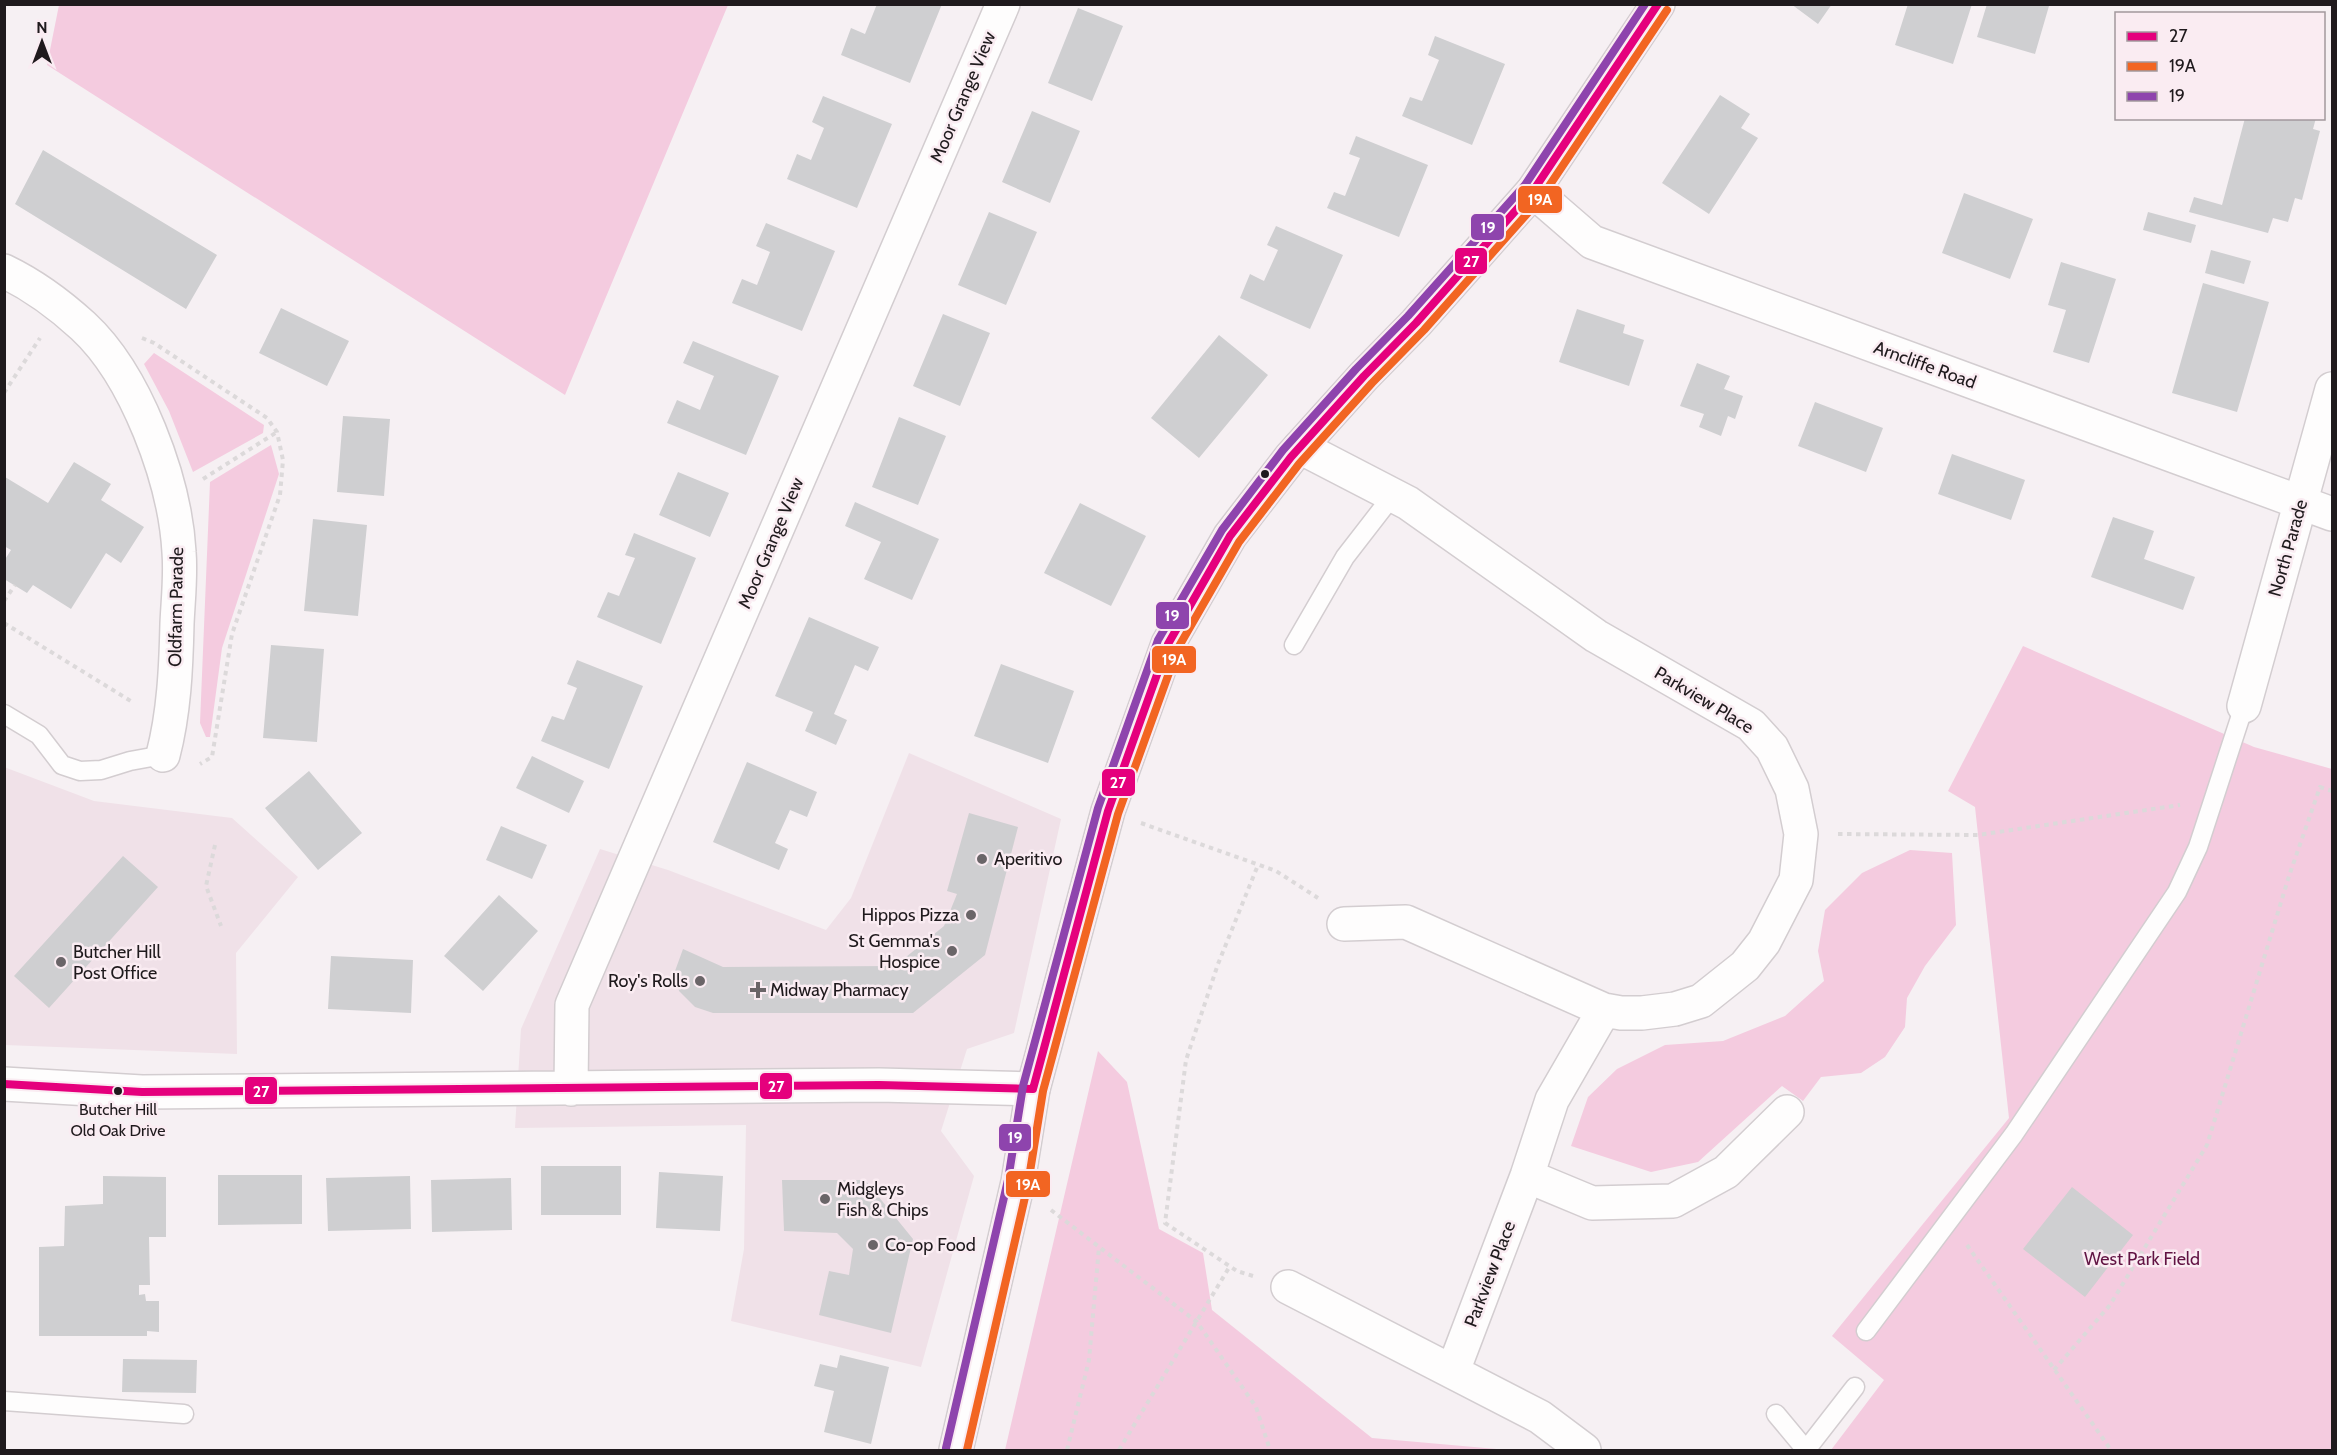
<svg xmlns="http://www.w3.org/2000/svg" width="2337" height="1455" font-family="Cabin,sans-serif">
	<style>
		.built { fill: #f0e1e8 }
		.green { fill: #f4cbdf }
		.building { fill: #cfcfd1 }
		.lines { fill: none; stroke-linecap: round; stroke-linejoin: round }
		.service-casing { stroke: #d3cdd0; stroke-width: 21 }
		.minor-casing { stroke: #d3cdd0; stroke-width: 36 }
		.tertiary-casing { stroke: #d3cdd0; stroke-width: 36 }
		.path { stroke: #dcd9da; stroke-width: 4; stroke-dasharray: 4.5 4.5; stroke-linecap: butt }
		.service { stroke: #fefdfd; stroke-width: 18 }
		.minor { stroke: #fefdfd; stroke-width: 33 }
		.tertiary { stroke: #fefdfd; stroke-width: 33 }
		.bus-1-casing { stroke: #faecf2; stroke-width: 12 }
		.bus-2-casing { stroke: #faecf2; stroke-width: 12 }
		.bus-3-casing { stroke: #faecf2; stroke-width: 12 }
		.bus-1 { stroke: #e5007d; stroke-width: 8 }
		.bus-2 { stroke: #f26522; stroke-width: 8 }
		.bus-3 { stroke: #8e44ad; stroke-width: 8 }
		.bus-dot { fill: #1f1a1d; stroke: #faecf2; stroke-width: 2 }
		.poi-dot { fill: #6a6568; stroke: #faecf2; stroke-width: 2 }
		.labels { text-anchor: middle; stroke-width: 5; stroke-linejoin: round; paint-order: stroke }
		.bus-label { font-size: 16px; fill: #1f1a1d; stroke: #faecf2 }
		.street-label { font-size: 18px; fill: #1f1a1d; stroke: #faecf2 }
		.poi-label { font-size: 18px; fill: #1f1a1d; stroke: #faecf2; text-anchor: start }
		.park-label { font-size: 18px; fill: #611343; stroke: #faecf2 }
		.line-badge { stroke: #faecf2; stroke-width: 2 }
		.badge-label { font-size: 16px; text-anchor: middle; font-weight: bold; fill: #fff }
	</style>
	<rect width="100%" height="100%" fill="#f6f0f3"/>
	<path class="built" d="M909,753L1061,819L1014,1033L967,1049L941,1131L974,1176L921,1367L731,1321L744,1249L746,1125L515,1128L521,1029L600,849L668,870L826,930L851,898Z
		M4,767L94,801L232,818L298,877L236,953L237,1054L5,1045Z"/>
	<path class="green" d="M59,5V4L728,5L565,395L47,65Z
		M154,353L264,425L263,433L193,472L169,411L144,364Z
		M271,445L279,474L222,648L210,737H206L200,723L210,482Z
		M2023,646L2254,747L2332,769V1450H1831L1884,1380L1832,1336L2009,1118L1975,807L1948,791Z
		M1910,850L1952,853L1956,925L1925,966L1907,998L1905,1027L1885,1057L1861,1073L1821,1077L1803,1101L1782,1086L1698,1162L1651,1172L1571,1146L1588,1097L1617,1069L1665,1045L1723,1041L1785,1016L1824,981L1818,951L1825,910L1862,873Z
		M1098,1051L1127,1082L1159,1229L1203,1253L1212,1310L1372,1438L1508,1450H1005Z"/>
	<path class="building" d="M877,4H942L910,83L841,55L851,28L865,34Z
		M1791,4H1832L1818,24Z
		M1908,4H1972L1953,64L1895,45Z
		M1987,4L2049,6L2035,54L1977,37Z
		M1078,8L1123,26L1092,101L1048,83Z
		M1435,36L1505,64L1472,145L1402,116L1410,97L1422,101L1439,60L1428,55Z
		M1720,95L1750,114L1741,128L1758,138L1709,214L1662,183Z
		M823,96L892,124L857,208L787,179L797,154L811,160L824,128L812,122Z
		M1032,111L1080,131L1050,203L1002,182Z
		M2245,118H2316L2313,129L2320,131L2302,200L2295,198L2288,222L2273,218L2268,233L2189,212L2194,197L2222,205Z
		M1356,136L1428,165L1399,237L1327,208L1334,192L1345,196L1360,158L1349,154Z
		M43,150L217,255L186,309L15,204Z
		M1964,193L2033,219L2010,279L1942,253Z
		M989,212L1037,232L1006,305L958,285Z
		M2148,212L2196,225L2191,243L2143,230Z
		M766,223L835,251L802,331L732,303L742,279L757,285L770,252L756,246Z
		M1276,226L1343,255L1310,329L1240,298L1250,274L1264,281L1278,250L1267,245Z
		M2211,250L2251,261L2244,284L2205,273Z
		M2061,262L2116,279L2089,363L2053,352L2066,310L2048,305Z
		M2203,283L2269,302L2237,412L2172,393Z
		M281,308L349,341L327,386L259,353Z
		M1577,309L1625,325L1623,333L1644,340L1629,386L1559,362Z
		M943,314L990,333L960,406L913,386Z
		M1219,335L1268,375L1199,458L1151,418Z
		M693,341L779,376L746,455L667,423L677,400L700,410L714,376L683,363Z
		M1697,363L1730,376L1724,389L1743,396L1735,419L1728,416L1721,436L1699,427L1704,414L1680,406Z
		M1815,402L1883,428L1866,472L1798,446Z
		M343,416L390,419L384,496L337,492Z
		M899,417L946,436L918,505L872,487Z
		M1952,454L2025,480L2011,520L1938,494Z
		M74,462L111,484L101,500L144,527L121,563L106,553L71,609L33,585L27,593L4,579V561L11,550L4,546V478L5,477L48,503Z
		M678,472L729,493L710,537L659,515Z
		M855,502L939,539L912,600L864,579L881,542L845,526Z
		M1080,503L1146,536L1111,606L1044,573Z
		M2113,517L2154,531L2144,559L2195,577L2183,610L2091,577Z
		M313,519L367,525L358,616L304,611Z
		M634,533L696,558L661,644L597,617L608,592L619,596L635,558L625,555Z
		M809,617L879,647L868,671L855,665L834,714L847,720L836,745L805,731L813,712L775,696Z
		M271,645L324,649L317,742L263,738Z
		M577,660L643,686L609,769L541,741L552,716L564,720L577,688L567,684Z
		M1001,664L1074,691L1048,763L974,736Z
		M532,756L584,781L569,813L516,788Z
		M747,762L817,792L807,817L790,810L775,843L788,849L779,870L713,842Z
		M309,771L362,833L318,870L265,808Z
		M969,813L1018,827L985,955L913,1013H713L695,1007L679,991L675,971L683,949L723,967L895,966L944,926L957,894L947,891Z
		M501,826L547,845L532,879L486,860Z
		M123,856L158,887L49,1008L14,976Z
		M499,895L538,931L483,991L444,956Z
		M331,956L413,960L411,1013L328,1009Z
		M541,1166H621V1215H541Z
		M659,1172L723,1176L720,1231L656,1228Z
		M218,1175H302V1224L218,1225Z
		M103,1176L166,1177V1237H149L150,1285H139V1295L145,1294L146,1301H159V1332L147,1331V1336H39V1247L64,1246L65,1206L103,1204Z
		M410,1176L411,1229L328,1231L326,1178Z
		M511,1178L512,1230L432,1232L431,1180Z
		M782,1180H865L913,1239L891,1333L819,1315L829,1271L849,1275L853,1249L837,1233L784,1231Z
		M2072,1187L2133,1235L2085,1297L2023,1249Z
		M840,1355L889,1367L871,1444L824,1432L834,1391L814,1386L820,1364L837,1368Z
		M123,1359L197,1360L196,1393L122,1392Z"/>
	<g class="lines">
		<g class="service-casing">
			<path id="service" d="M1294,645L1345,557L1393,495
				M4,714L39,735L62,765L80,771L101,770L130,761L163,755
				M1866,1331L2014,1134L2177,892L2198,847L2244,706
				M4,1401L184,1414
				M1776,1414L1806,1450
				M1806,1450L1855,1387"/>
		</g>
		<g class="minor-casing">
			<path id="minor" d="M1533,191L1592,242L2332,514
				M4,271C33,285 59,304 83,326C136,375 175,480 179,552C181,576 178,600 177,624C176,668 174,713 163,755
				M1300,447L1408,503L1596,636L1751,725L1772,748L1792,789L1801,834L1796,880L1764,942L1745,966L1701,1001L1675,1009L1642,1013H1621L1604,1010L1406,922L1344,924
				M2244,706L2332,389
				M4,1084L142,1092L879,1085L1033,1089
				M571,1089L572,1005L1003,4
				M1527,1176L1592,1203L1673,1201L1726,1172L1787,1112
				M1288,1287L1540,1417L1584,1450
				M1453,1371L1527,1176L1552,1100L1604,1010"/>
		</g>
		<g class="tertiary-casing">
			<path id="tertiary" d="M956,1450L1018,1182L1033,1089L1108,811L1168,644L1230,536L1291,457L1364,376L1416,323L1533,191L1658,4"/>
		</g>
		<path class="path" d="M142,338L154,343L267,418L277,432L283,460L280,495L232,634L212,757L200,764
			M4,393L40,338
			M203,479L277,432
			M4,601L15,585
			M4,623L134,703
			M1141,823L1276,871L1318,898
			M1838,834L1978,835L2180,805
			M215,845L206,886L221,926
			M1051,1210L1197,1322L1256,1407L1270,1450
			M1967,1245L2111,1450
			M1253,1276L1237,1271L1165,1223L1186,1060L1218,964L1258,865
			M2054,1370L2110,1305L2207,1145L2289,876L2320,787L2332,791
			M1067,1450L1089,1360L1099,1247
			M1119,1450L1230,1266"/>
		<use href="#service" class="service"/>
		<use href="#minor" class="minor"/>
		<use href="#tertiary" class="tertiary"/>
		<g class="bus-1-casing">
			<path id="bus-1" d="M4,1084L142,1092L879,1085L1033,1089
				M1033,1089L1108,811L1168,644L1230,536L1291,457L1364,376L1416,323L1533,191L1658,4"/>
		</g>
		<g class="bus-2-casing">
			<path id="bus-2" d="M967,1450L1028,1184L1043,1091L1118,814L1178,648L1239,542L1299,464L1372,383L1424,330L1541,198L1667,10"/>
		</g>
		<g class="bus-3-casing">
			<path id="bus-3" d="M946,1448L1008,1180L1023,1086L1098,808L1158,640L1222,530L1283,450L1356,369L1408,316L1525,185L1645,4"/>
		</g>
		<use href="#bus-1" class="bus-1"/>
		<use href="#bus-2" class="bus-2"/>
		<use href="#bus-3" class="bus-3"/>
	</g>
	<g class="bus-dot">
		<circle cx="1265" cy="474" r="5"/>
		<circle cx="118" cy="1091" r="5"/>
	</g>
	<g class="poi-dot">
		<circle cx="982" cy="859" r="6"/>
		<circle cx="971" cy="915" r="6"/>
		<circle cx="952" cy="951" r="6"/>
		<circle cx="61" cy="962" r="6"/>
		<circle cx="700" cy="981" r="6"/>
		<path d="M755 981h6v6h6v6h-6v6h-6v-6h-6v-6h6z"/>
		<circle cx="825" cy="1199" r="6"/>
		<circle cx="873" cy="1245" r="6"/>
	</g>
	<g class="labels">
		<g class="bus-label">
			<text x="118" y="1115">Butcher Hill<tspan x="118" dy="21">Old Oak Drive</tspan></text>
		</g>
		<g class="street-label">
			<text transform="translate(963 97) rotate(-67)" y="6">Moor Grange View</text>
			<text transform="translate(1925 365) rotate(20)" y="6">Arncliffe Road</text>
			<text transform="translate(771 543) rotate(-67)" y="6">Moor Grange View</text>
			<text transform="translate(2288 548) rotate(-74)" y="6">North Parade</text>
			<text transform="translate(176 607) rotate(-89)" y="6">Oldfarm Parade</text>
			<text transform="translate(1704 700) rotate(31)" y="6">Parkview Place</text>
			<text transform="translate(1490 1274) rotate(-69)" y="6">Parkview Place</text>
		</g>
		<g class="poi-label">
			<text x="994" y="865">Aperitivo</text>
			<text x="959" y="921" text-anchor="end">Hippos Pizza</text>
			<text x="940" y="947" text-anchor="end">St Gemma's<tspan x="940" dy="21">Hospice</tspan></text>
			<text x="73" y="958">Butcher Hill<tspan x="73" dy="21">Post Office</tspan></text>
			<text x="688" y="987" text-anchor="end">Roy's Rolls</text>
			<text x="770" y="996">Midway Pharmacy</text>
			<text x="837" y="1195">Midgleys<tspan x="837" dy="21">Fish &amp; Chips</tspan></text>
			<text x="885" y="1251">Co-op Food</text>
		</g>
		<g class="park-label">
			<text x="2142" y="1265">West Park Field</text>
		</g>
	</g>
	<g class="line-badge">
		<rect x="1517" y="185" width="46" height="29" rx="6" fill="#f26522"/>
		<rect x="1470" y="213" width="35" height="28" rx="6" fill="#8e44ad"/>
		<rect x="1454" y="247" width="34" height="28" rx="6" fill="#e5007d"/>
		<rect x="1155" y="601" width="35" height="29" rx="6" fill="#8e44ad"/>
		<rect x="1151" y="645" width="46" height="29" rx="6" fill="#f26522"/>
		<rect x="1101" y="768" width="35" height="29" rx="6" fill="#e5007d"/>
		<rect x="759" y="1072" width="34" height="28" rx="6" fill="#e5007d"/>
		<rect x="244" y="1076" width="34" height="29" rx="6" fill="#e5007d"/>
		<rect x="998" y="1123" width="34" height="29" rx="6" fill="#8e44ad"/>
		<rect x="1005" y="1170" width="46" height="28" rx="6" fill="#f26522"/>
	</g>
	<g class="badge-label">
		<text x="1540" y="205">19A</text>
		<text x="1488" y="233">19</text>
		<text x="1471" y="267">27</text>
		<text x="1172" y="621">19</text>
		<text x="1174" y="665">19A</text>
		<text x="1118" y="788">27</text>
		<text x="776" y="1092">27</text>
		<text x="261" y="1097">27</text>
		<text x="1015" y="1143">19</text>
		<text x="1028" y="1190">19A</text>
	</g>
	<rect width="2337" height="1455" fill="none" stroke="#1f1a1d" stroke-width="12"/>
	<rect x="2115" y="12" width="210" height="108" fill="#faecf2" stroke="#a2989d" stroke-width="1.5"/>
	<rect x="2127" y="32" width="30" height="9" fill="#e5007d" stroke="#a2989d" stroke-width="1.5"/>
	<text x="2169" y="42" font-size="18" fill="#1f1a1d">27</text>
	<rect x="2127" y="62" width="30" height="9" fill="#f26522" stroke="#a2989d" stroke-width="1.5"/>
	<text x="2169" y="72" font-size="18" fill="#1f1a1d">19A</text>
	<rect x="2127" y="92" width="30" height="9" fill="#8e44ad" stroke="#a2989d" stroke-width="1.5"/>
	<text x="2169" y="102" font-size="18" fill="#1f1a1d">19</text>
	<g transform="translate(42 42)" stroke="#faecf2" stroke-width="4.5" paint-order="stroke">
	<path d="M0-4.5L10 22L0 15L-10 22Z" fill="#1f1a1d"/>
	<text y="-9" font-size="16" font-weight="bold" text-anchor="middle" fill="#1f1a1d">N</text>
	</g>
</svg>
